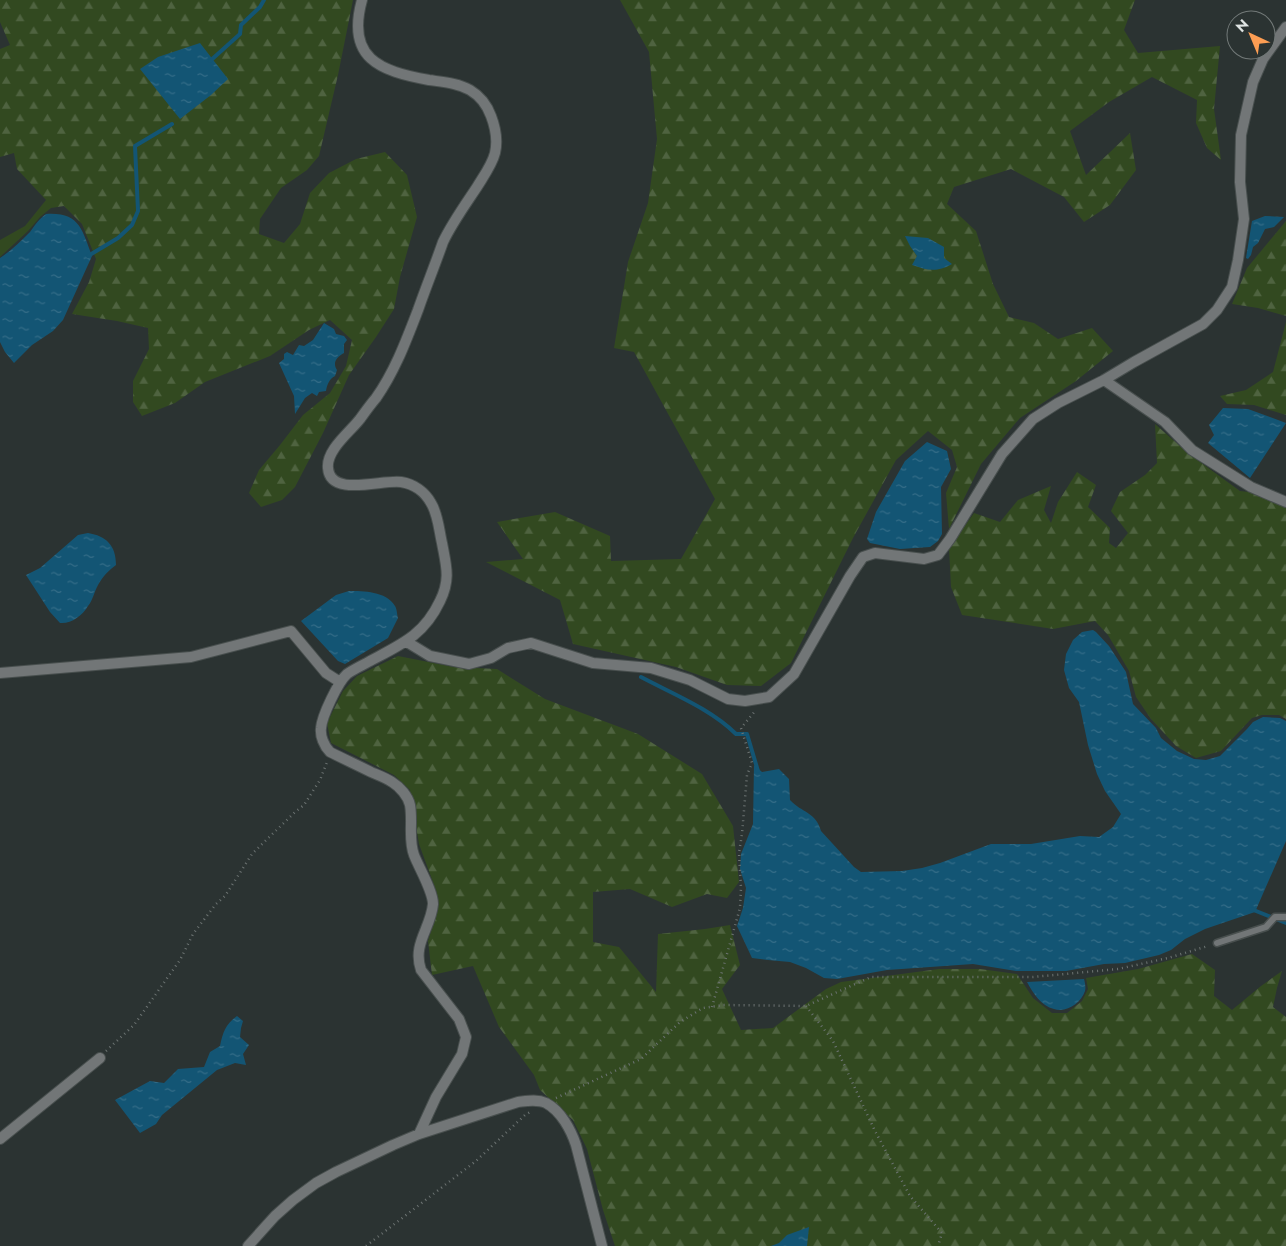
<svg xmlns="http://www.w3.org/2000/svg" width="1286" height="1246" font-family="Jost,sans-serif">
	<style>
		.forest { fill: url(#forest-firs) }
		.water { fill: url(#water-ripples) }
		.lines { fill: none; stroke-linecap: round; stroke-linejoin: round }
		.stream { stroke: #135574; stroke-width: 4 }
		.lane-casing { stroke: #484f4e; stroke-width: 9 }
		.street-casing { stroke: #484f4e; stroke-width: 12 }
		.path { stroke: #6d7473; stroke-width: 2.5; stroke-dasharray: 1 4; stroke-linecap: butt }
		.lane { stroke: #727677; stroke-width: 6 }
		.street { stroke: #727677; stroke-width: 10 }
	</style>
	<defs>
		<pattern id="forest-firs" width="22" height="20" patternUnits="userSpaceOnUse" patternTransform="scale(1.25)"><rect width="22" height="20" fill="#324920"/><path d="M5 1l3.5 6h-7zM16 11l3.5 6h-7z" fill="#4f6340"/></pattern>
		<pattern id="water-ripples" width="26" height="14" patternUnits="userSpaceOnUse" patternTransform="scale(1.25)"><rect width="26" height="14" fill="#135574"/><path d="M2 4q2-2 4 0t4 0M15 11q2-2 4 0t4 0" fill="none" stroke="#356d88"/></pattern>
	</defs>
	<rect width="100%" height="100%" fill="#2b3332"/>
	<path class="forest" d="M0,0H353L338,75L319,156L307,170L281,188L260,219L259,234L284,243L300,224L310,193L329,173L356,159L385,152L407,175L417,217L400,277L394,309L376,337L349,375L323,433L295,487L282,500L261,507L249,493L259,470L280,445L303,415L330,393L346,366L352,340L330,320L309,330L270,356L205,382L175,403L142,416L133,402V381L149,349L148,328L117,321L72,314L89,282L96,259L82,224L64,206L51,208L40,217L28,231L0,257V240L25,226L46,200L17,169L14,153L0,157V49L10,45L0,22Z
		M620,0H1135L1124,30L1138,53L1220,46L1214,109L1221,160L1207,148L1196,123L1197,100L1152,77L1109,102L1070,131L1086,175L1130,133L1136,170L1110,205L1084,222L1064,197L1011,169L954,187L947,204L976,231L993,284L1009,317L1034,323L1058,339L1092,328L1113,351L1076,381L1020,418L981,464L949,529L946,493L957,467L952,450L928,431L896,460L853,538L791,663L761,686L727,685L676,667L573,644L560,600L486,562L523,559L497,522L555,512L610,536L611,561L681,559L715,499L634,352L614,348L628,262L648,203L657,139L649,52Z
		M1286,221V316L1258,308L1232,304L1247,268Z
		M1286,322V415L1254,405L1227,404L1220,396L1246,390L1273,372Z
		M1155,424L1189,454L1240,491L1286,496V719L1279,715H1262L1252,718L1221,751L1196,758L1176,746L1151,719L1136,697L1129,671L1108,635L1095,621L1053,629L962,615L951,587L949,548L974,513L1000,522L1018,500L1051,486L1044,510L1051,523L1058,502L1077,472L1096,485L1088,507L1110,528L1109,543L1116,548L1128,533L1111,511L1120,492L1145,475L1157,463Z
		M398,656L454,667L497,669L545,699L638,734L702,774L733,826L739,882L727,898L707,894L672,907L630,889L593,892V942L619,947L656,992L658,934L705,929L730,925L740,965L722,989L741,1030L773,1028L826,989L841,982L939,969H980L1017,974L1033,998L1052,1013H1067L1082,1001L1088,989L1086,978L1138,969L1192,954L1215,970L1214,996L1232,1010L1261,986L1282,971L1277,988L1273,1007L1286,1017V1246H615L603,1210L587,1149L573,1120L540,1090L534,1075L499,1027L473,966L432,975L428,941L438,909L437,893L419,844L410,790L394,775L331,743L327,723L343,691L357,676Z"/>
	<path class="water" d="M200,43L228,79L211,95L180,119L140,69L158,57Z
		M46,214C80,212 82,230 92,256L63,320L53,331L32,345L14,363L5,352L0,342V258C11,251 21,241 30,232C35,225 39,219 46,214Z
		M1265,216L1284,217L1274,227L1265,229L1258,243L1253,247L1251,255L1248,259L1246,258L1252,221Z
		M905,236L928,238L944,247V258L952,264C936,273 927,270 912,265L917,256L910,246Z
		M324,323L334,329L336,334L344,336L347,340L344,344V353C337,357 332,362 337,370L335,376C329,379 327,385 326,391L319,392L317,396L312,393L305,398L295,414L294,396L279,363L284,359V354L287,352L293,355L299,345L304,346L313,340Z
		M1223,408L1248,409L1286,423L1250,478L1208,443L1214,435L1209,425Z
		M927,442L947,451L951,469L941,487L942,534L938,541L930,547L900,549L870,543L867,539L876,512L905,461Z
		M88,533C106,536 116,545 116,565C109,570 103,576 98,585C94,592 93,600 88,606C82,616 71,624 60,623L50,612L26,575L40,568L78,535Z
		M349,591C363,591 386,591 395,606C397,609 397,615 398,618L388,638L345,664L338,661L301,621L336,595Z
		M1093,630L1096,632L1109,646L1126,672L1133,704L1156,728L1161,738L1177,751L1194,759L1206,760L1220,756L1247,729L1253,722L1263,717L1280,718L1286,721V841L1255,912L1205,929L1185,939L1171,950L1159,955L1125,963L1104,964L1066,971H1016L973,964L887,970L837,979L824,978L806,968L790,962L768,960L752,958L737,926L743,908L746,888L740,869L741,854L753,824L754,765L762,772L779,769L789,779L790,800C802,813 816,812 821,831L854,867L861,872L902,871L922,868L940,863L991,844H1031L1080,836L1099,837L1113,827L1121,814L1105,791L1097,774L1088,745L1079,702L1069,688L1064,670L1066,654L1073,640L1082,632Z
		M1084,979C1085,983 1086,987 1085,991C1081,1003 1067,1013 1054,1009C1041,1006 1033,993 1027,982Z
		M237,1016L243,1021L241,1028L240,1037L249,1045L243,1054L246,1065L235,1063L217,1070L162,1115L156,1124L140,1133L115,1100L150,1081L164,1083L178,1069L204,1067L210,1052L220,1046C223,1032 225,1025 237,1016Z
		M809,1227L807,1246H771L779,1243L787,1235Z"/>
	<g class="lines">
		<path class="stream" d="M210,61L240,34L241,25L260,7L264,0
			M88,256L118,238L132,225L138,211L135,146L172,124
			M641,677C673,694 711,709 736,734H747L758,771
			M1251,909L1286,923"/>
		<g class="lane-casing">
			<path id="lane" d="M1217,943L1266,927L1275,917H1286"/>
		</g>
		<g class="street-casing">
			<path id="street" d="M362,0C346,58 379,71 429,80C443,82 458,83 470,90C480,96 487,105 491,116C496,129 498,140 495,153C492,165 483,177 477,187C465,205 452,223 443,242C435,265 426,287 418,310C406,341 395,371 376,398C370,405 365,412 360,419C350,432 326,450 328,468C330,498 383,479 401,482C414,484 425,492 431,503C438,514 439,530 442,543C446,565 451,579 440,601C424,635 402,644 370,661C363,665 354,669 347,674C338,682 322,716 321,728C320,736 324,746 330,752C344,759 357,765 371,772C378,775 386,778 392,782C400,787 408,796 410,805C413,822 408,839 414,855C419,868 433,891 433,904C431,928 412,944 421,970L459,1019L466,1037L462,1054L436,1097L419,1134
				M1104,380L1165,422L1192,450L1251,487L1286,502
				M407,642L430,656L469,664L491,658L508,648L531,643L593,663L651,668L690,680L728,699L745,701L769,697L794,674L850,576L863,557L875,553L924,559L938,555L950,539L1002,454L1033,419L1058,403L1104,380L1134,362L1203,324L1217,310L1232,287L1238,260L1244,219L1240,182L1241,135L1253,82L1263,59L1286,27
				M0,673L191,657L291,631L326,673L340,682
				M0,1139L100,1058
				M248,1246L275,1216L293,1200L316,1183L336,1172L393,1145L419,1134L518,1102C527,1101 537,1099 546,1103C561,1111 571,1130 576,1145L602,1246"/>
		</g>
		<path class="path" d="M806,1006L833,1041L875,1131L910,1196L942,1233L938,1246
			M712,1007L740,908L741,888L739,853L742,834L747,775L752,763L741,728L756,710
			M106,1051L134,1025L180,960L193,934L216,904L225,896L252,854L295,812L304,805L320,780L327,762
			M556,1098L641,1059L680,1022L703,1008L724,1005L806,1006L871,977H1033L1118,969L1168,958L1208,946
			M366,1246L476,1161L525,1115L532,1111"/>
		<use href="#lane" class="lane"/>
		<use href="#street" class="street"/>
	</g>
	<g transform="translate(1251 35) rotate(316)"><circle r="24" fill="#2b3332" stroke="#737a79"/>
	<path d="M0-4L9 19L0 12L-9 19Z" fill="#fc9d53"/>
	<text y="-8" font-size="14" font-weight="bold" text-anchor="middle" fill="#dfe4e3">N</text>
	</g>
</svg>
